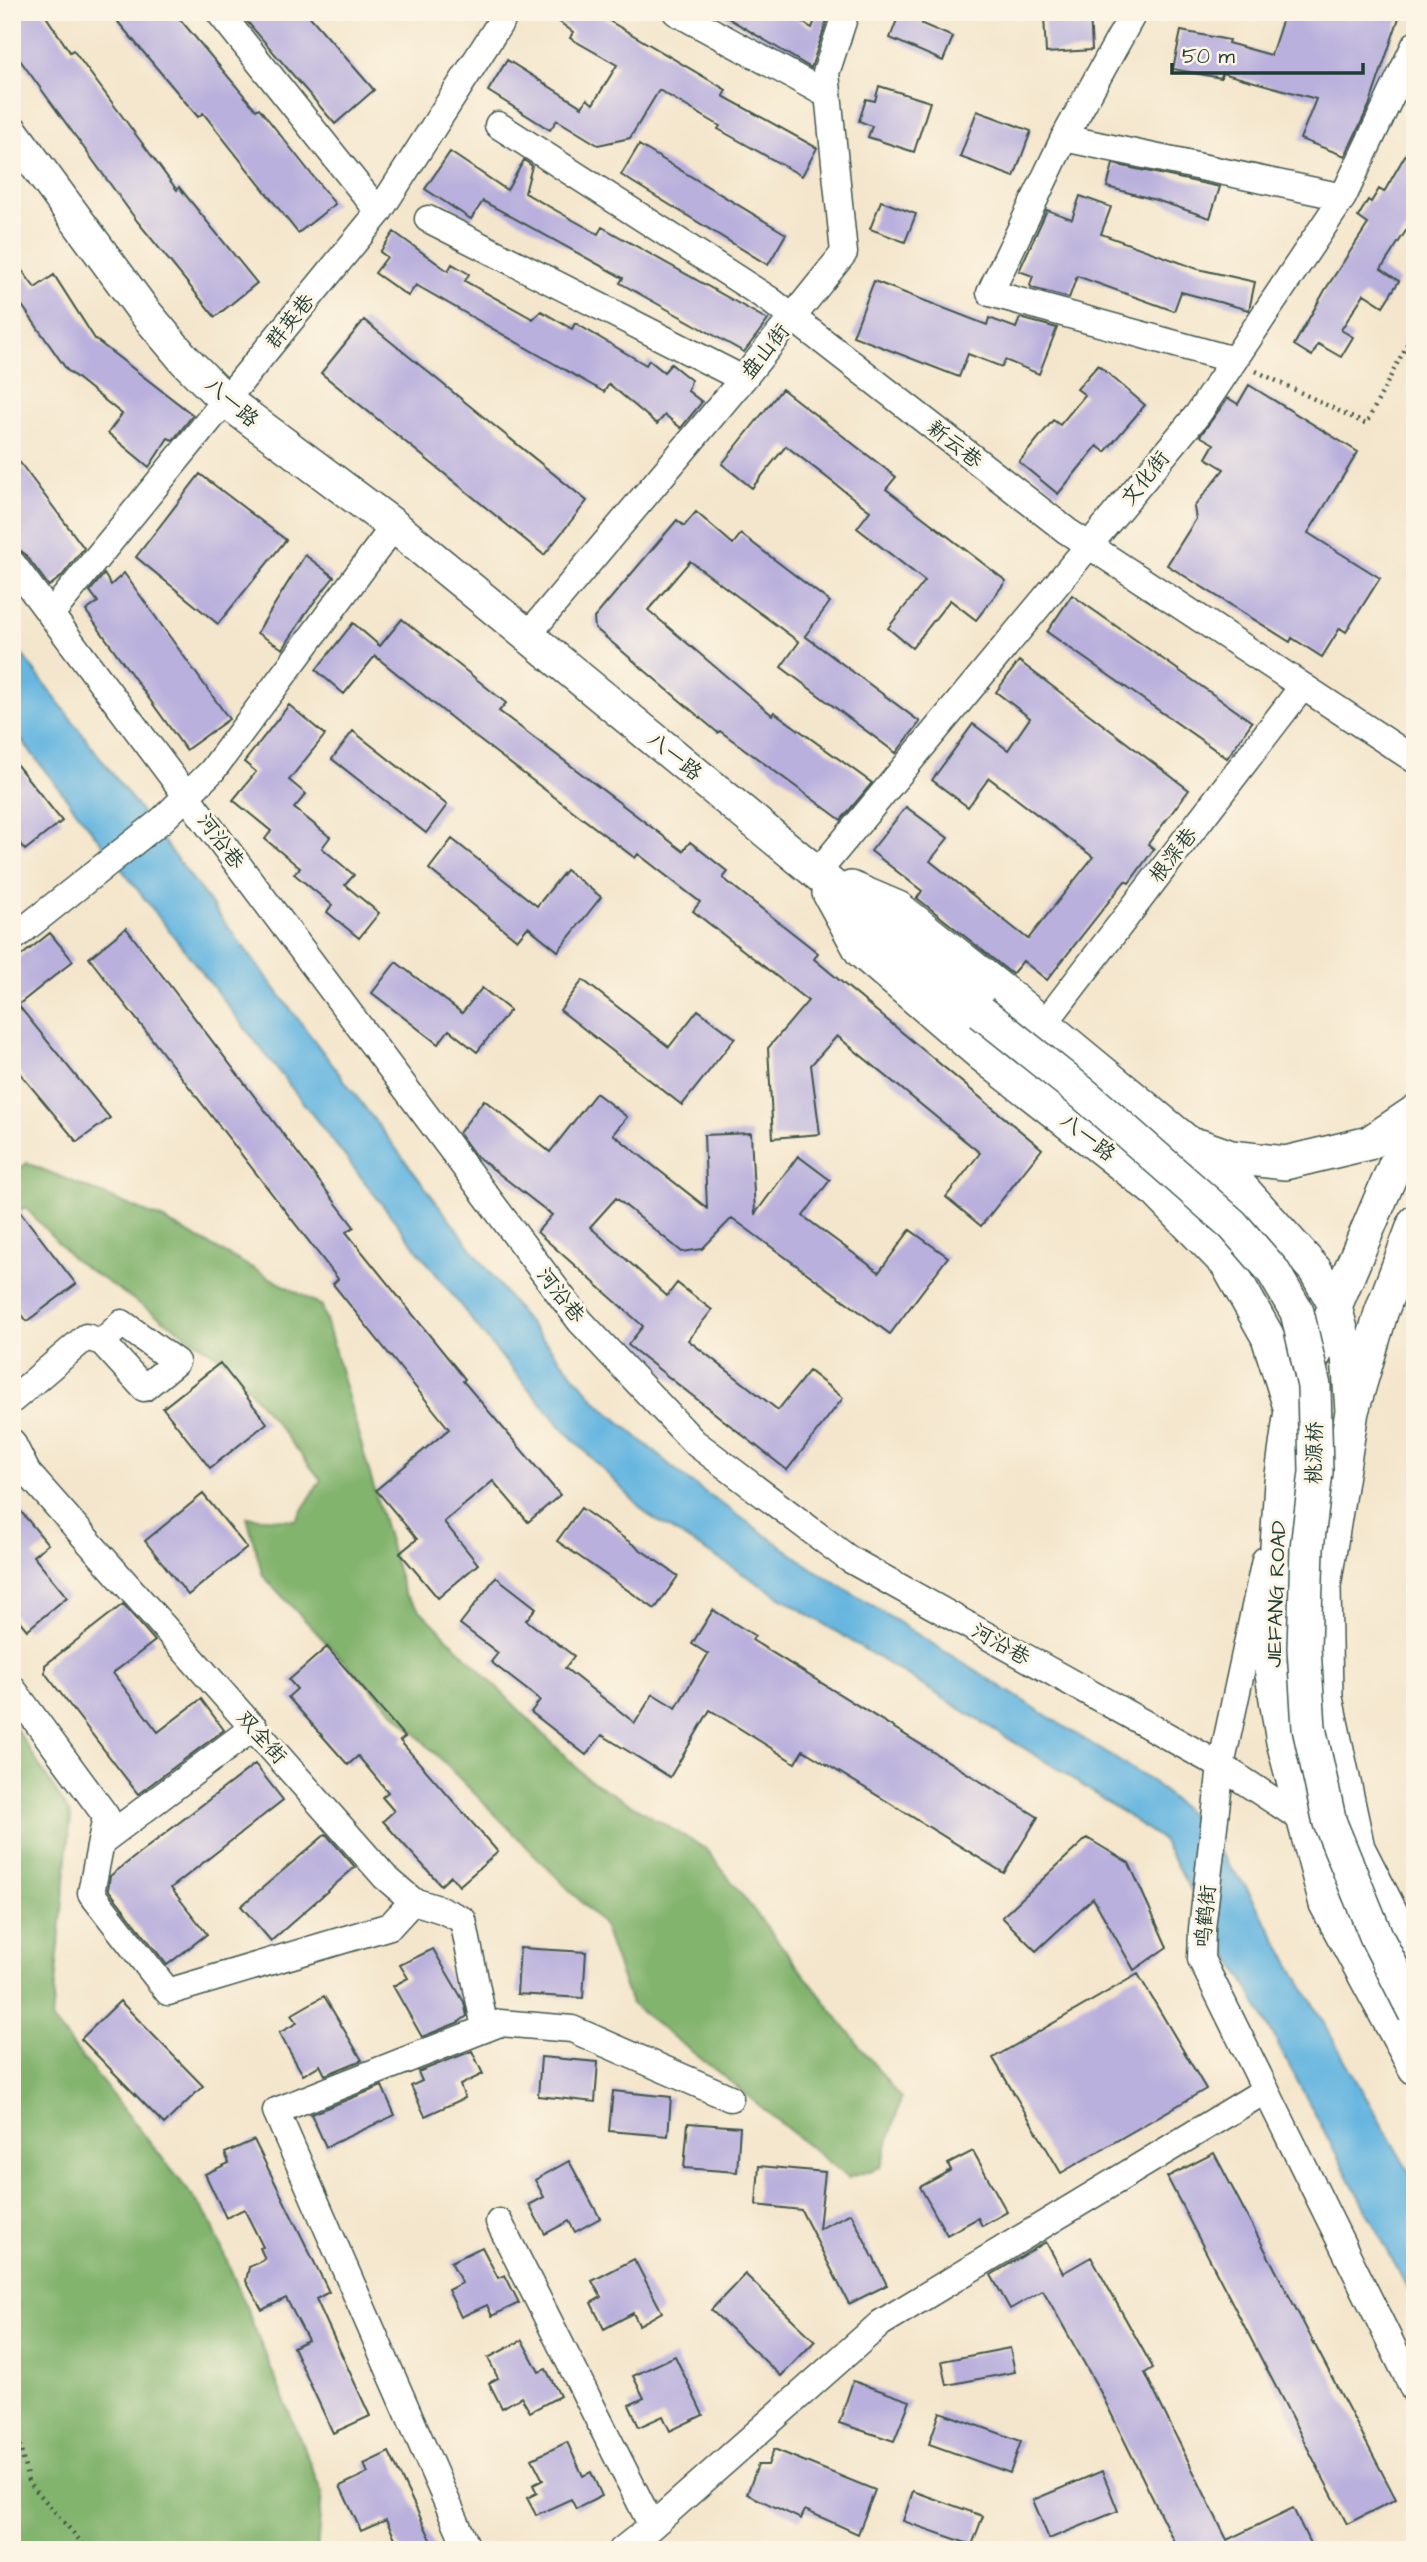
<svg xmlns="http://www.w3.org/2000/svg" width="1427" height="2562" font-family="'Architects Daughter','LXGW WenKai TC',sans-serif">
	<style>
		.forest { fill: #83b46e; stroke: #517851; stroke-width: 2 }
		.water { fill: #66b6e0; stroke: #427a8a; stroke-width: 2 }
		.building { fill: #b9b0dd }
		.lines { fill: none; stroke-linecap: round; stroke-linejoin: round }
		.minor-casing { stroke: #3f564b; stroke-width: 29 }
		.major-casing { stroke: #3f564b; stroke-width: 36 }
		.path { stroke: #3f564b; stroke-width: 4.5; stroke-dasharray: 2 5; stroke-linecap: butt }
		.minor { stroke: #fff; stroke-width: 26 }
		.major { stroke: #fff; stroke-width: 33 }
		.major-bridge-casing { stroke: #3f564b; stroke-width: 36; stroke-linecap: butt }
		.major-bridge { stroke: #fff; stroke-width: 33 }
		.labels { text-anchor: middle; stroke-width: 6; stroke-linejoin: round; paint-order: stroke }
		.street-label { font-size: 21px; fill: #1f3d34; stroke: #fcf5e5 }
	</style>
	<rect width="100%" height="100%" fill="#fcf5e5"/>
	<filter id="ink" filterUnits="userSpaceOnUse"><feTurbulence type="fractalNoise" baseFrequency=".0143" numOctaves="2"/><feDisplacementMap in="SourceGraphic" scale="14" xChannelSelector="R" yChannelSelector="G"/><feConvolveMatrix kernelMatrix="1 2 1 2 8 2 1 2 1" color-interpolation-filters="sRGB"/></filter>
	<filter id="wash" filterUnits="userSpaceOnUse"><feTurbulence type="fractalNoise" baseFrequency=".00686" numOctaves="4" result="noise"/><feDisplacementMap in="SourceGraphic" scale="28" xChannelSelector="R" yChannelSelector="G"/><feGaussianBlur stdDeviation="1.57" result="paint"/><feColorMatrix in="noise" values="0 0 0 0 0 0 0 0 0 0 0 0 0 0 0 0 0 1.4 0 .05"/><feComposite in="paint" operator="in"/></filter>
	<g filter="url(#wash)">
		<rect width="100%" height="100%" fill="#f4e6cc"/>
		<path class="forest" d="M27,1163L162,1219L322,1306L404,1594L588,1779L706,1849L901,2099L881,2167L848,2178L727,2079L631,2004L602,1923L336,1653L263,1576L247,1517L296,1520L321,1480L228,1363L74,1260L25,1207L12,1216V1175Z
			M12,1722L71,1816L52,2019L209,2217L322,2493L317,2550H12Z"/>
		<path class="water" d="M12,641L521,1314L599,1404L685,1478L815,1570L1154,1783L1188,1813L1246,1887L1415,2183V2302L1248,1988L1161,1839L1064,1773L648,1515L564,1430L489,1342L12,728Z"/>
		<g id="blocks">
			<path class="building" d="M12,12H43L70,52L73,50L177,190L179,187L257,283L215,317L137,221L12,49Z
				M130,12H174L256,110L259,108L335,204L298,233L203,113L198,117L118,22Z
				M239,12H306L374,90L335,124Z
				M546,12H594L726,90L723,96L817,148L802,176L718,129L720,126L659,90L630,138L598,145L557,120L550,130L488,91L507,60L582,107L587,99L593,104L617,65L570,38L573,32Z
				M718,12H785L812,28L818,12L829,14L811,68Z
				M900,12H911L924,18L922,24L953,37L943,61L890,38Z
				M1285,12H1401L1369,106L1345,156L1300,139L1316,99L1222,73L1221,78L1173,69L1181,31L1229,40L1228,43L1271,55Z
				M1090,13L1092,50L1046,53L1044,16Z
				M879,86L930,102L914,152L868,137L872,126L859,121L866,99L875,101Z
				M977,111L1031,131L1014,177L960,157Z
				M1415,138V217L1381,269L1399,281L1383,306L1364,294L1341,330L1353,337L1341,357L1318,344L1312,356L1294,345L1325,290L1368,224L1358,217L1368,200L1371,202L1379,189L1384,192Z
				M639,145L786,234L768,265L621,175Z
				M450,152L507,190L524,160L532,166L525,193L598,234L602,227L768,320L744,352L620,283L623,278L483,201L471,219L425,189Z
				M1113,164L1220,187L1210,218L1156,200L1107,187Z
				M1080,196L1111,207L1101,234L1198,269L1255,282L1249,310L1181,292L1174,311L1077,276L1069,298L1032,288L1030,285L1033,276L1019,271L1047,210L1072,219Z
				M881,201L916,214L905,242L870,229Z
				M394,232L448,271L452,264L469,274L465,281L533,319L541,311L572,329L575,323L646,365L649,360L664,372L671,364L691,380L688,391L702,402L681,428L665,415L657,424L609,384L604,392L416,285L408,296L375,273L387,257L380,252Z
				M12,257L35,288L54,275L95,339L193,415L173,440L168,438L149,467L108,433L122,414L67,370L12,291Z
				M874,281L987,325L989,318L1016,328L1020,318L1057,328L1039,374L1005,360L1002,367L968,354L959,377L853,336Z
				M364,320L587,501L544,555L321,373Z
				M1098,365L1145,405L1105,452L1097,446L1058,494L1019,462L1053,420L1060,425L1085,395L1077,389Z
				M1249,385L1358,452L1308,533L1380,578L1346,632L1340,628L1322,657L1292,638L1290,642L1167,565L1196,519L1194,507L1224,469L1206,458L1214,444L1200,436L1228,398L1238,404Z
				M782,389L896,477L886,489L1006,581L976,620L950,600L912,648L888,628L925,581L857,528L870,511L786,446L752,488L722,464Z
				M12,452L84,548L61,577L49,586L25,554L12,544Z
				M200,474L286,540L218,624L136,557Z
				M696,512L733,544L741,534L830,602L805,636L920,722L896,753L781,667L799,642L690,561L648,610L772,715L774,712L872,783L841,820L720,731L718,733L595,628L594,618L677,520L684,526Z
				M305,555L334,577L308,610L283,649L257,633Z
				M124,573L229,719L186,750L86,611L98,602L90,591L104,574L111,585Z
				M1072,595L1252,722L1227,758L1047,632Z
				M402,619L506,703L499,711L683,851L690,842L728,872L723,878L818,953L814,959L1042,1149L981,1226L946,1197L980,1153L837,1036L811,1065L820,1134L773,1138L768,1048L808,1001L693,911L700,902L638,854L635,858L474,736L375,656L344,694L316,670L353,623L380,646Z
				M1019,661L1189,790L1148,844L1154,849L1129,883L1125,881L1047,980L1023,961L1012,974L917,898L922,891L871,851L906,807L948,838L930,861L1028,939L1093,857L989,778L968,807L932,780L973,724L1008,750L1030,718L996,692Z
				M289,705L325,735L289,780L306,794L294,808L330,837L322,848L354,875L345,885L379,913L359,938L327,912L332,905L294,874L300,868L265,839L271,831L233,800L256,772L244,762Z
				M353,731L447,805L426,833L332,759Z
				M12,759L62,821L25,850L12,834Z
				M452,839L537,906L566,870L601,897L558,951L528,927L517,940L429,869Z
				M126,928L354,1227L346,1232L465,1379L463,1381L560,1495L528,1522L493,1481L444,1522L478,1564L438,1598L400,1553L417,1539L376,1490L449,1429L333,1284L338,1279L89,958Z
				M50,933L73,961L18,1005L110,1118L77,1142L12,1064V963Z
				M396,962L462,1013L482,988L510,1010L477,1052L449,1030L438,1044L372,993Z
				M583,980L669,1047L698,1010L735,1038L682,1105L560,1010Z
				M596,1093L627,1117L613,1134L707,1208L704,1135L751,1133L755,1214L798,1156L830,1180L803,1216L879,1272L910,1230L948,1257L890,1334L732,1218L702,1249L682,1252L616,1198L590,1227L667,1296L677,1283L712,1310L688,1340L778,1410L809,1371L843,1398L787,1470L628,1345L643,1326L537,1232L552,1215L475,1155L459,1133L484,1100L550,1152Z
				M12,1201L76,1284L27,1321L12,1302Z
				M220,1363L267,1423L210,1468L163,1408Z
				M203,1494L247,1548L188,1595L145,1541Z
				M12,1501L48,1544L33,1556L67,1597L27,1630L12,1612Z
				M581,1508L678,1576L655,1609L557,1541Z
				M496,1577L536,1608L526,1620L574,1656L565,1668L635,1723L653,1694L676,1708L708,1654L692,1644L713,1610L755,1636L752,1640L1038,1817L1004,1873L803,1750L795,1763L710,1710L670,1777L602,1735L586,1755L531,1712L540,1700L491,1662L498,1653L460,1624Z
				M123,1604L155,1641L113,1673L158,1732L201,1699L224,1730L138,1794L45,1673V1665Z
				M327,1647L405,1737L400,1741L498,1852L459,1886L451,1876L441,1885L396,1836L383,1821L394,1811L382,1797L388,1792L358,1756L348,1765L288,1697L297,1689L289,1680Z
				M255,1764L283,1800L171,1888L207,1934L167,1965L108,1889L110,1876Z
				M326,1834L355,1867L271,1941L241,1906Z
				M1087,1838L1129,1863L1167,1947L1134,1970L1093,1898L1036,1951L1002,1917Z
				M520,1948L586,1952L583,1998L517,1994Z
				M433,1949L464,2002L467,2016L459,2022L422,2037L393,1986L408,1978L400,1965Z
				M1138,1974L1206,2089L1061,2173L993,2058Z
				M324,1996L362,2060L325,2075L320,2065L303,2075L279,2033L297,2023L291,2015Z
				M120,2001L203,2086L164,2124L81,2039Z
				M472,2051L483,2074L460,2085L465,2098L425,2116L411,2086L422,2081L418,2072Z
				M541,2057L598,2062L595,2102L538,2096Z
				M382,2086L395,2115L326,2147L311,2114Z
				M613,2091L671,2097L668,2136L609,2131Z
				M688,2123L740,2127L737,2172L684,2168Z
				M254,2140L329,2292L316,2299L370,2416L333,2433L293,2347L308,2340L286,2298L262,2310L246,2281L249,2267L265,2259L260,2248L263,2247L244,2209L226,2218L205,2174L229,2163L225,2153Z
				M973,2151L1007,2212L982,2226L978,2218L947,2235L920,2187L951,2170L948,2164Z
				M1214,2153L1396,2499L1347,2524L1167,2177Z
				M569,2161L600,2218L575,2232L569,2221L545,2234L529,2205L544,2197L535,2180Z
				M759,2166L825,2172L819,2229L851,2213L887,2285L849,2304L801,2210L756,2205Z
				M1046,2242L1063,2273L1091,2257L1153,2368L1145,2373L1227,2540L1293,2508L1313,2550H1178L1101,2393L1043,2290L1010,2309L991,2275Z
				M482,2247L498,2278L505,2275L519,2303L492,2316L487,2305L461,2317L448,2290L462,2283L451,2262Z
				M634,2259L662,2312L639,2325L633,2313L604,2329L591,2303L601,2297L592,2281Z
				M745,2274L815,2341L781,2376L711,2310Z
				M522,2340L539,2372L546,2369L560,2396L530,2412L521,2397L502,2408L489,2383L498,2378L488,2358Z
				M1010,2348L1015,2372L947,2385L942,2361Z
				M675,2356L703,2415L670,2431L663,2416L639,2427L629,2405L644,2398L633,2376Z
				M853,2381L910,2401L894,2441L839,2423Z
				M940,2412L1021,2441L1010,2473L929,2444Z
				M567,2442L583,2476L591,2472L602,2496L576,2509L571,2499L536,2515L527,2498L537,2493L533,2485L543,2480L532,2459Z
				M774,2449L875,2490L858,2534L805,2510L801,2519L747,2494L758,2465H768Z
				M389,2452L436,2550H401L386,2520L361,2531L340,2486L368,2473L364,2464Z
				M1102,2471L1118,2511L1049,2539L1033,2500Z
				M913,2491L983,2516L972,2545L903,2521Z"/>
		</g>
	</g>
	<g filter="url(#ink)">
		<use href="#blocks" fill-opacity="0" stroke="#3f564b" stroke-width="2"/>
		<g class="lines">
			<g class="minor-casing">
				<path id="minor" d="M219,12L379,212
					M676,12L828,95
					M1134,12L1064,138L990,293L1234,360
					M498,125L770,300L1067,531L1415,760
					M1064,138L1343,197
					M428,219L743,379
					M12,563L580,1321L694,1442L849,1559L1221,1766L1302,1819
					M51,614L379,212L507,12
					M527,636L743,379L844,253L826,73L846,12
					M817,873L1198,414L1343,197L1415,45
					M12,939L162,820L212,771L394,526
					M1044,1024L1303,686
					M12,1400L86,1337L102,1342L144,1388L176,1362L122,1323L102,1342
					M12,1442L27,1472L385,1877L413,1901L442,1910L463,1920L485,2028
					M1265,1560L1221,1766L1202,1929L1201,1959L1415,2392
					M12,1688L106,1816L91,1893L168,1992L390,1926L413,1901
					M101,1842L254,1727
					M499,2222L652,2526
					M468,2550L276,2111L500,2023L572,2029L730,2098
					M622,2550L652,2526L881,2323L1266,2090"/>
			</g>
			<g class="major-casing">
				<path id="major" d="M12,132L143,310L184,359L225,400L394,526L817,873L981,1012
					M851,888L898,908L1044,1024L1239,1185L1315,1270L1334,1303L1348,1356L1352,1411
					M829,893L861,951L982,1055L1157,1192L1227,1264L1268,1337L1291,1410
					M1415,1118L1291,1410L1281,1482L1270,1662L1283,1742L1326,1904L1415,2068
					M1200,1146L1231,1157L1285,1163L1369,1143L1415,1112
					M1415,1222L1381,1313L1352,1411L1324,1586L1326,1698L1358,1848L1415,1960"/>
			</g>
			<path class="path" d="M1256,371L1366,424L1415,329
				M12,2411L28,2481L88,2550"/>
			<use href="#minor" class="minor"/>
			<use href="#major" class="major"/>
			<g class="major-bridge-casing">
				<path id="major-bridge" d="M981,1012L1085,1095L1233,1225L1273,1271L1297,1312L1314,1386L1316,1472L1307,1548L1304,1648L1309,1728L1330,1823L1377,1938L1415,2013"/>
			</g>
			<use href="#major-bridge" class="major-bridge"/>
		</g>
	</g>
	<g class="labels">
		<g class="street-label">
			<text transform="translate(290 321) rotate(-51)" y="7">群英巷</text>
			<text transform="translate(765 351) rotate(-51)" y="7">盘山街</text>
			<text transform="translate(232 402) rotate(41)" y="7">八一路</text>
			<text transform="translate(955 444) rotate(38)" y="7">新云巷</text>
			<text transform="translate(1145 478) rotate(-51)" y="7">文化街</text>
			<text transform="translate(675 756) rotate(39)" y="7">八一路</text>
			<text transform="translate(221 841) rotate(53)" y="7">河沿巷</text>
			<text transform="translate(1173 855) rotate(-52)" y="7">根深巷</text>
			<text transform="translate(1088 1137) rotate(38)" y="7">八一路</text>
			<text transform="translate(561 1295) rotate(52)" y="7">河沿巷</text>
			<text transform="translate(1314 1453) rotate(-89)" y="7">桃源桥</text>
			<text transform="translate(1276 1594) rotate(-88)" y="7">JIEFANG ROAD</text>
			<text transform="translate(1001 1644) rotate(29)" y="7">河沿巷</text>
			<text transform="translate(262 1737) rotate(48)" y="7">双全街</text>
			<text transform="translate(1205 1916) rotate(-85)" y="7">鸣鹤街</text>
		</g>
	</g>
	<rect width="1427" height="2562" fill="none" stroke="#fcf5e5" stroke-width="42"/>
	<path d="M1172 63v10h191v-10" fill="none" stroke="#1f3d34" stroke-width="3.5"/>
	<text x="1182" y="63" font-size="21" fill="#1f3d34" stroke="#fcf5e5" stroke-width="5" paint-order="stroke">50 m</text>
</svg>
